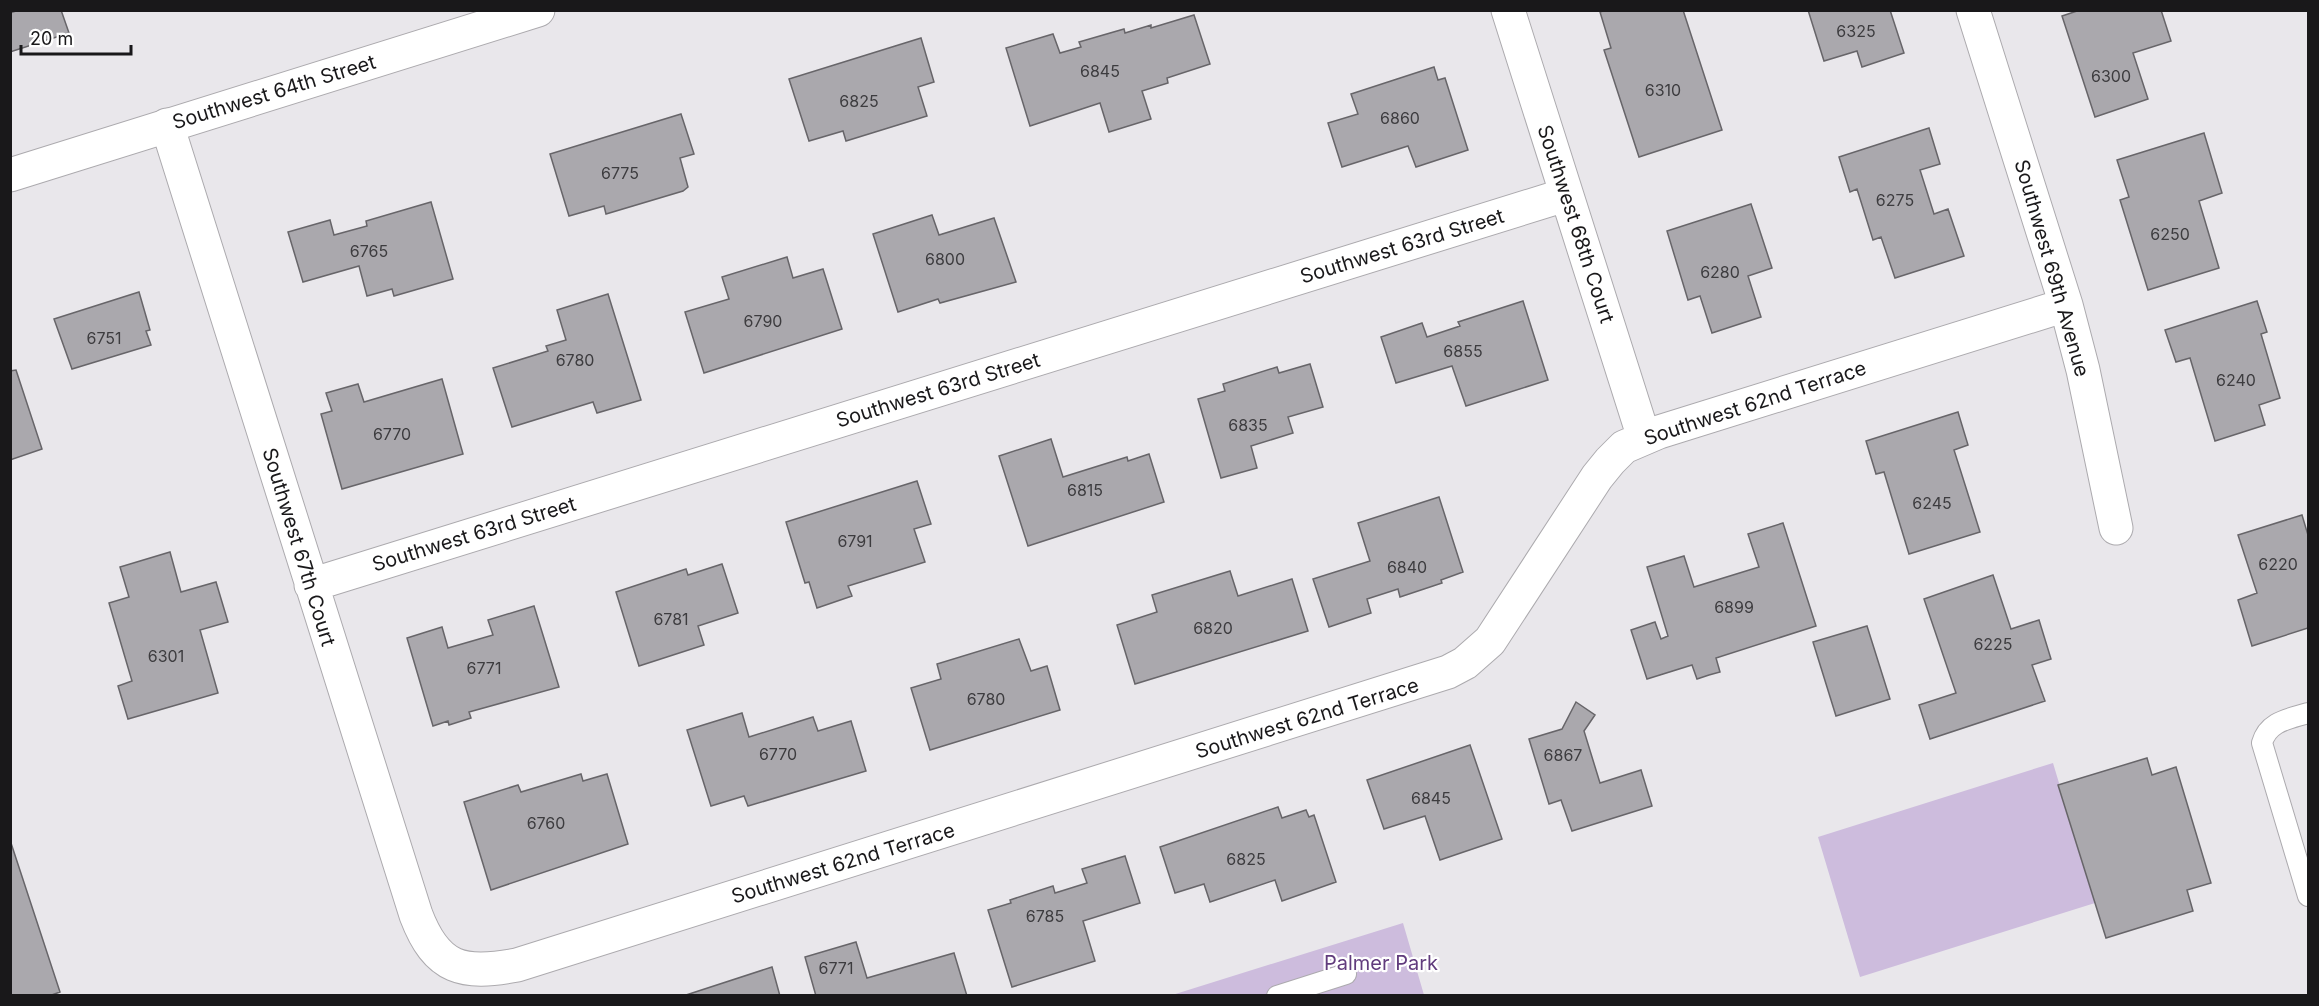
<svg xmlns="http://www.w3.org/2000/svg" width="2319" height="1006" font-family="Inter,sans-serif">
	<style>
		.green { fill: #cdbcdd }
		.building { fill: #aaa8ad; stroke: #676569; stroke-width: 1.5 }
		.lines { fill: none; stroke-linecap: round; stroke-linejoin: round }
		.lane-casing { stroke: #acaaae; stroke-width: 22 }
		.street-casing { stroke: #acaaae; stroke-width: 35 }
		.secondary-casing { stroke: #acaaae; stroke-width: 35 }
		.lane { stroke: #fff; stroke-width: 20 }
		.street { stroke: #fff; stroke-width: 33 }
		.secondary { stroke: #fff; stroke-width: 33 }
		.labels { text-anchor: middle; stroke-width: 4.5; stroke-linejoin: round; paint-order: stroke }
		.number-label { font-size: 16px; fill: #3d3c3f }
		.street-label { font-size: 20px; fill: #19181a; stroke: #fff }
		.park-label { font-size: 20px; fill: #613c7d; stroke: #fff }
	</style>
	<rect width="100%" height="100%" fill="#e9e7eb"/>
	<path class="green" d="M2053,763L2095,903L1860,977L1818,837Z
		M1403,923L1424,995L1169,996Z"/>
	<path class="building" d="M19,10H61L69,33L10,52V13Z
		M1606,10H1683L1722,130L1639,157L1604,50L1611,48L1600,12Z
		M1808,10H1890L1904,53L1862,67L1857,51L1824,61Z
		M2080,10H2161L2171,41L2133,53L2148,99L2095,117L2062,16Z
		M1194,15L1210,64L1167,78L1168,83L1142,91L1151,119L1109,132L1100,103L1030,126L1006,48L1053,34L1060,53L1081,47L1079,42L1124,29L1125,33L1151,25V28Z
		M921,38L934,82L918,87L927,116L846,141L843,131L809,141L789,79Z
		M1434,67L1438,80L1445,78L1468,150L1416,167L1408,146L1342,167L1328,123L1358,114L1351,94Z
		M681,114L694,154L680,158L688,187L683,191L606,214L604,206L569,216L550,154Z
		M1929,128L1940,164L1920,170L1934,214L1948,209L1964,256L1895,278L1881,237L1873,240L1857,189L1850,192L1839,157Z
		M2204,133L2222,193L2199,201L2219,268L2148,290L2120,200L2129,197L2117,160Z
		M431,202L453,279L394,296L392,289L367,296L359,266L303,282L288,232L330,220L334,235L367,226L366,221Z
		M1751,204L1772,268L1748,276L1761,317L1712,333L1700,296L1688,300L1667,231Z
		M932,215L939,235L994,218L1016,282L940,303L938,299L898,312L873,234Z
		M787,257L793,278L823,269L842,329L704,373L685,312L729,299L722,277Z
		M139,292L150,330L146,331L151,345L72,369L54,319Z
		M608,294L641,400L597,413L593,402L512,427L493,368L548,351L546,346L566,340L557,310Z
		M1523,301L1548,380L1466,406L1452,366L1396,383L1381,337L1422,323L1427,337L1460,326L1458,322Z
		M2257,301L2267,332L2261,334L2280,398L2259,405L2265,425L2215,441L2190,358L2176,362L2165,330Z
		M1310,364L1323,407L1288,417L1293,433L1251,446L1257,468L1221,478L1198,399L1225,391L1223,384L1277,367L1279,373Z
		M16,370L42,449L10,460V371Z
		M442,379L463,454L342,489L321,414L332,411L326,393L358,384L364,402Z
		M1958,412L1968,445L1954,450L1980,532L1909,554L1884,472L1876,474L1866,441Z
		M1051,439L1063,477L1127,457L1128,461L1149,454L1164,502L1028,546L999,456Z
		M917,481L931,524L914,529L925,562L848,586L852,596L817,608L809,582L805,583L786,522Z
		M1439,497L1463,572L1441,580L1442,583L1400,597L1398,589L1367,599L1371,613L1329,627L1313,579L1370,561L1358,523Z
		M2302,515L2308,535V628L2252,646L2238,600L2257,593L2238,535Z
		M1783,523L1816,626L1716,658L1720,672L1709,675L1697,679L1692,665L1647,679L1631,630L1655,622L1661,639L1668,636L1647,567L1684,556L1694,587L1759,567L1748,534Z
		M170,552L181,592L216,582L228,622L200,630L218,693L128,719L118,686L132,681L109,603L129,597L120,567Z
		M722,564L738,613L698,626L704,645L639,666L616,592L686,569L688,575Z
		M1230,571L1238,596L1292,579L1308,631L1135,684L1117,625L1157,612L1152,595Z
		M1993,575L2011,629L2039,620L2051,659L2032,665L2045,701L1930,739L1919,705L1956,693L1924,599Z
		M534,606L559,687L469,712L471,718L449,725L448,721L433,726L407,638L442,627L448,648L493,635L488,620Z
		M1867,626L1890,699L1836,716L1813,642Z
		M1019,639L1031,671L1047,666L1060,710L930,750L911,688L941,679L937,664Z
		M1576,702L1595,715L1584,731L1600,783L1641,770L1652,806L1572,831L1561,800L1549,804L1529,739L1562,729Z
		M742,713L749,737L813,717L818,731L851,721L866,771L748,806L744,796L711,806L687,730Z
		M1470,745L1502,839L1440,860L1425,816L1384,829L1367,780Z
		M2147,758L2152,775L2176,767L2211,883L2187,890L2193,911L2106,938L2058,785Z
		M581,774L583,781L607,774L628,844L491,890L464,802L518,785L521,792Z
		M1278,807L1282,818L1306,810L1309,817L1314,815L1336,882L1282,901L1275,880L1210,902L1204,884L1175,893L1160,847Z
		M10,840L60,992L49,996H10Z
		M1125,856L1140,903L1083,921L1095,961L1012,987L988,910L1011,903L1010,900L1053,886L1055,893L1087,883L1082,869Z
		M856,942L867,978L954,953L967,996H816L805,957Z
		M772,967L780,996H683Z"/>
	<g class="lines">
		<g class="lane-casing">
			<path id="lane" d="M2308,713C2289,719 2268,721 2262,743L2308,896
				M1277,996L1346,974"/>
		</g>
		<g class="street-casing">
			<path id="street" d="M1508,10L1644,438
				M1973,10L2066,305L2083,370L2116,528
				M167,125L416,915C437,970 463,975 517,965L1448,672L1465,663L1490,641L1597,477L1610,461L1624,447L1659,432L2066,305
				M311,585L1565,195"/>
		</g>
		<g class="secondary-casing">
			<path id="secondary" d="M10,175L538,10"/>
		</g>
		<use href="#lane" class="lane"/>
		<use href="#street" class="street"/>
		<use href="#secondary" class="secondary"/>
	</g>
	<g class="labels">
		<g class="number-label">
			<text x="1856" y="37">6325</text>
			<text x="1100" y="77">6845</text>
			<text x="2111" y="82">6300</text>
			<text x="1663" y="96">6310</text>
			<text x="859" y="107">6825</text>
			<text x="1400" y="124">6860</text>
			<text x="620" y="179">6775</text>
			<text x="1895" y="206">6275</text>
			<text x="2170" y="240">6250</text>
			<text x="369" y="257">6765</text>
			<text x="945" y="265">6800</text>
			<text x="1720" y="278">6280</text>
			<text x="763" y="327">6790</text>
			<text x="104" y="344">6751</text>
			<text x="1463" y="357">6855</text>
			<text x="575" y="366">6780</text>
			<text x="2236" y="386">6240</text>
			<text x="1248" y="431">6835</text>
			<text x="392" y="440">6770</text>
			<text x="1085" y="496">6815</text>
			<text x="1932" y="509">6245</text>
			<text x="855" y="547">6791</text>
			<text x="2278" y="570">6220</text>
			<text x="1407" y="573">6840</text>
			<text x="1734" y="613">6899</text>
			<text x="671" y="625">6781</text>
			<text x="1213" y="634">6820</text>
			<text x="1993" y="650">6225</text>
			<text x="166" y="662">6301</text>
			<text x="484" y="674">6771</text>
			<text x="986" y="705">6780</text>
			<text x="778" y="760">6770</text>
			<text x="1563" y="761">6867</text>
			<text x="1431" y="804">6845</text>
			<text x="546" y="829">6760</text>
			<text x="1246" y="865">6825</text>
			<text x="1045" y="922">6785</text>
			<text x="836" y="974">6771</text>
		</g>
		<g class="street-label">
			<text transform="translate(274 92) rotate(-17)" y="7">Southwest 64th Street</text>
			<text transform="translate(1576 224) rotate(72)" y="7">Southwest 68th Court</text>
			<text transform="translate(1402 246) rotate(-17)" y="7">Southwest 63rd Street</text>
			<text transform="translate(2052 268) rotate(74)" y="7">Southwest 69th Avenue</text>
			<text transform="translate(938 390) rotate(-17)" y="7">Southwest 63rd Street</text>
			<text transform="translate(1755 403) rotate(-18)" y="7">Southwest 62nd Terrace</text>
			<text transform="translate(474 534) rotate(-17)" y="7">Southwest 63rd Street</text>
			<text transform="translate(299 547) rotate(73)" y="7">Southwest 67th Court</text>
			<text transform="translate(1307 718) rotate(-17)" y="7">Southwest 62nd Terrace</text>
			<text transform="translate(843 863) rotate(-17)" y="7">Southwest 62nd Terrace</text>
		</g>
		<g class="park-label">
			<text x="1381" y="970">Palmer Park</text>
		</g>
	</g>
	<rect width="2319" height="1006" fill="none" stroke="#19181a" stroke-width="24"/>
	<path d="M21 45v9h110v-9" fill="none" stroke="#19181a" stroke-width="3"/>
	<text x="30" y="45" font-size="18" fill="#19181a" stroke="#ffffff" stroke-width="4.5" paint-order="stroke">20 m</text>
</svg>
